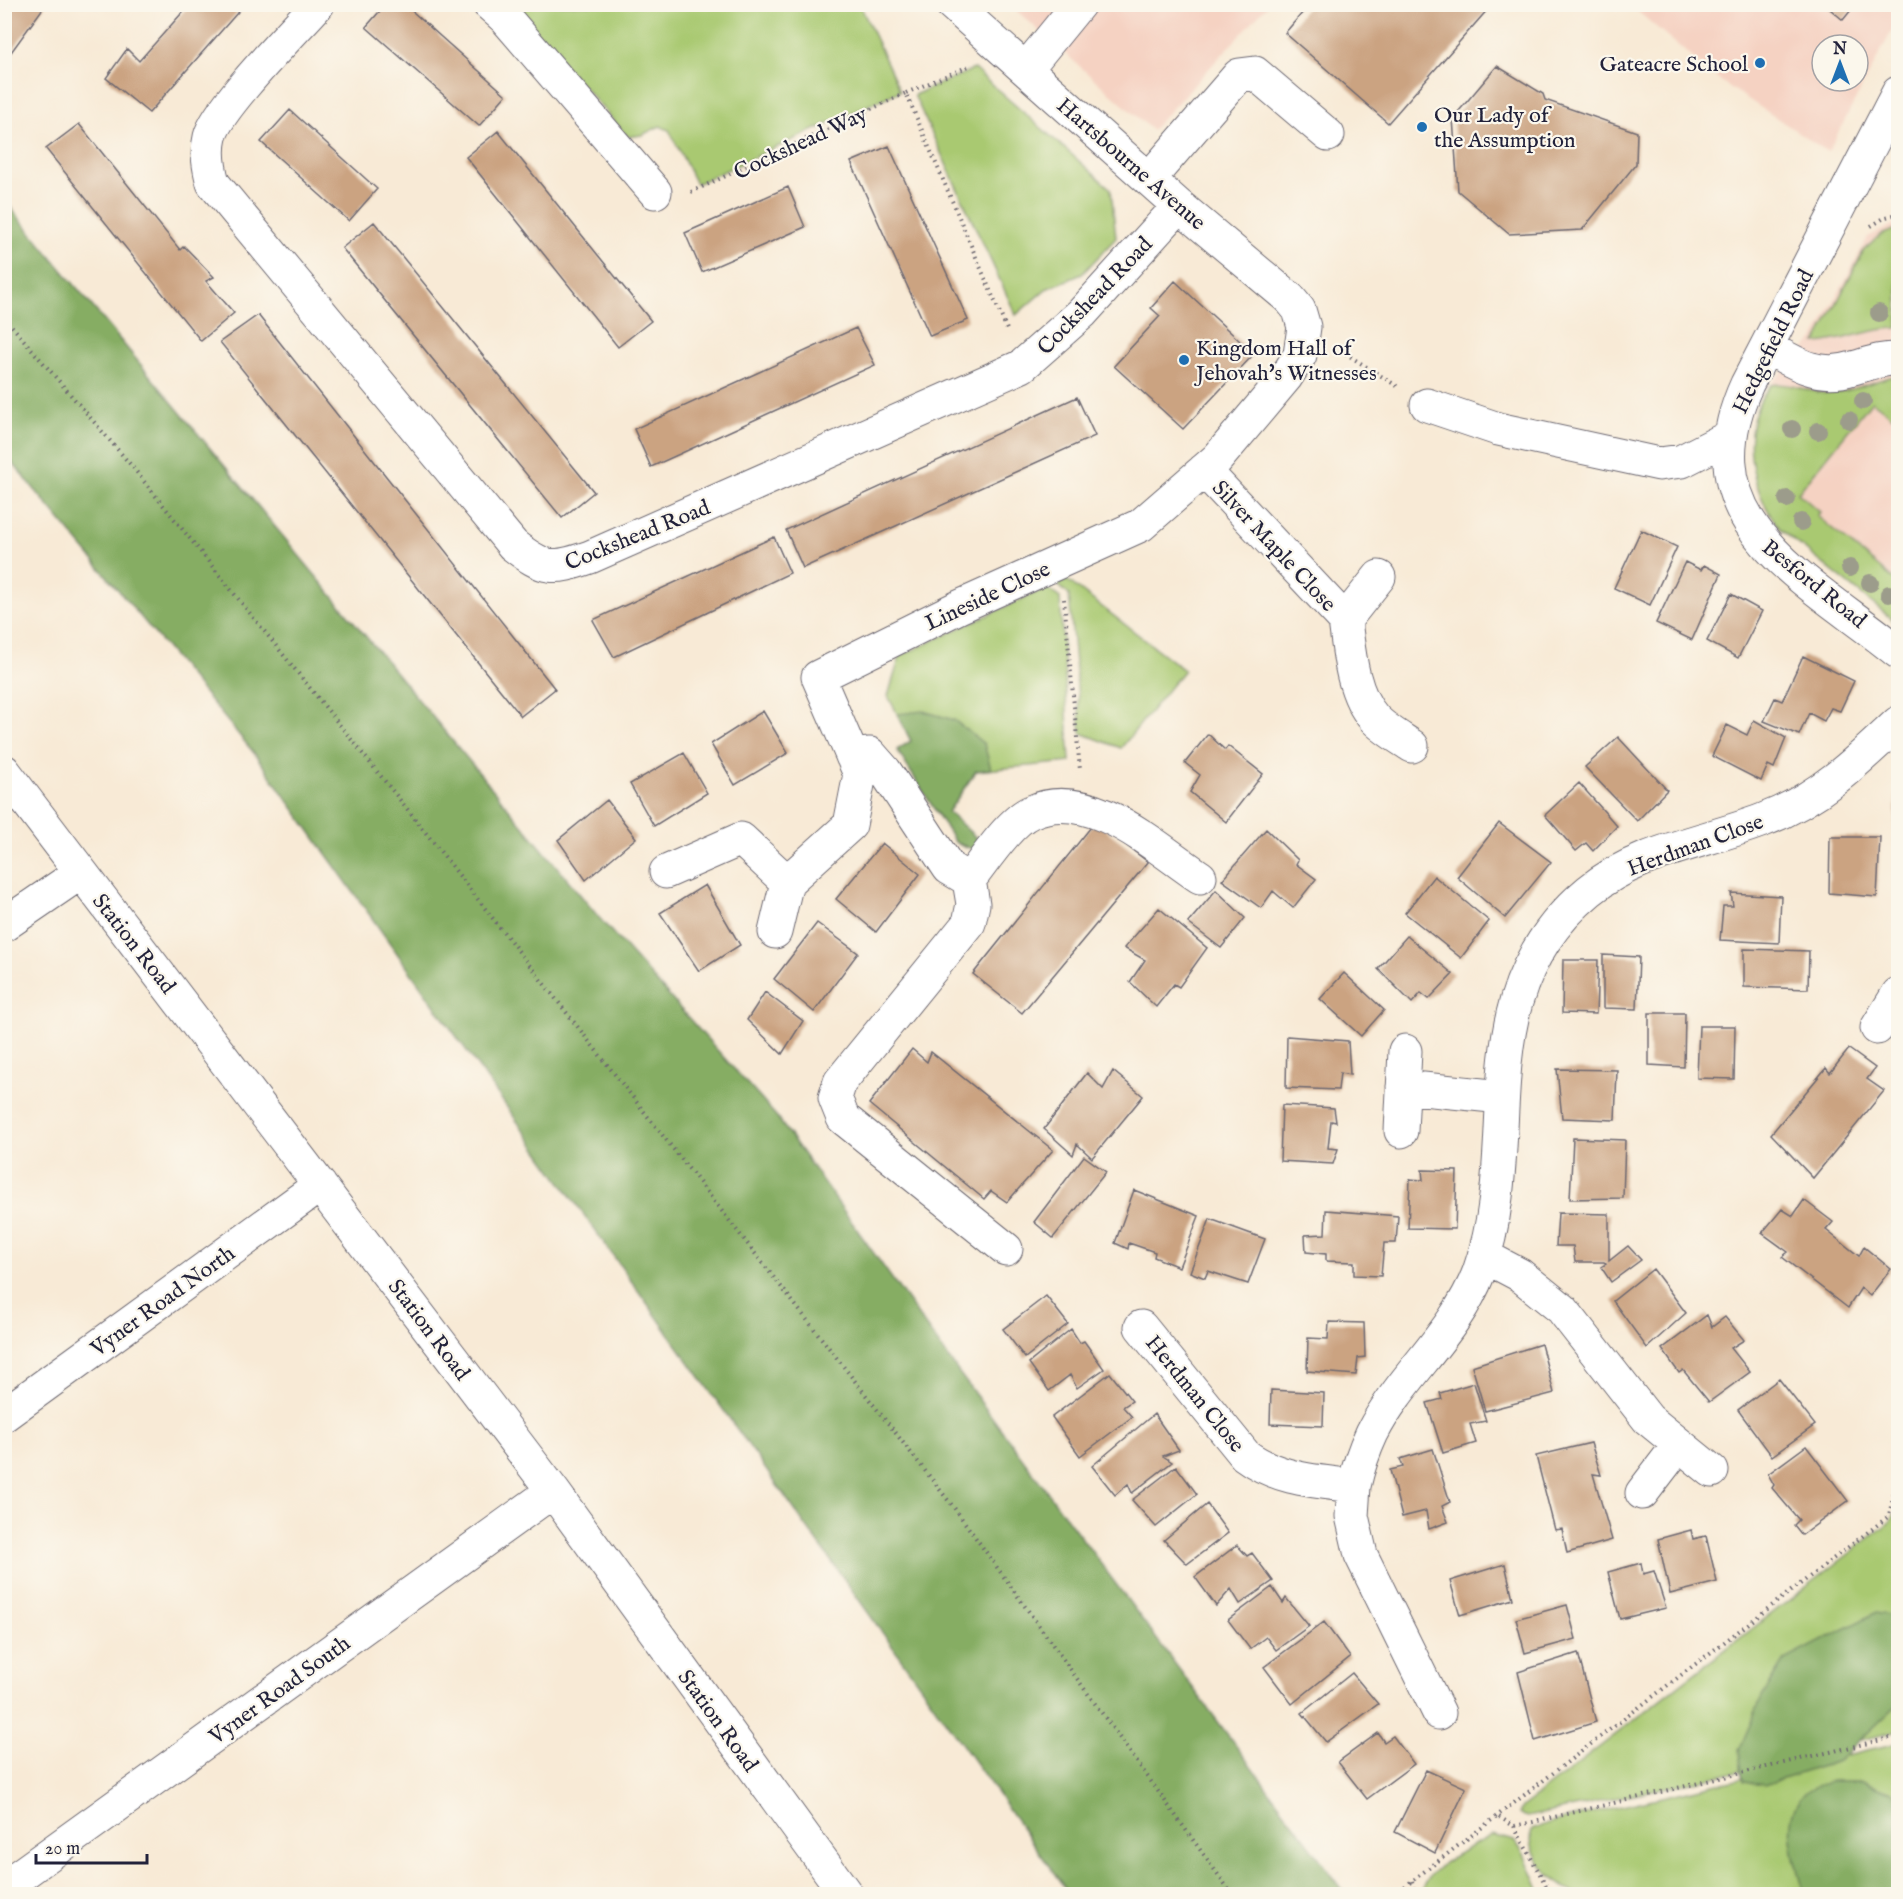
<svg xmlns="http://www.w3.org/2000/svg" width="1903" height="1899" font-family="'IM FELL English',serif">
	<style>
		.built { fill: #f5d2c2; fill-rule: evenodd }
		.green { fill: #a9c971; stroke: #667656; stroke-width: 1.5 }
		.forest { fill: #86ad63; stroke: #54684f; stroke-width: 1.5 }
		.building { fill: #cba381 }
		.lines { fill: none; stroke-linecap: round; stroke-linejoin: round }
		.minor-casing { stroke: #6d6871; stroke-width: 35 }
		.path { stroke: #6d6871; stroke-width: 4; stroke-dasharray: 1.5 4.5; stroke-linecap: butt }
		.minor { stroke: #fff; stroke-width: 33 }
		.tree { fill: #9c9c8b }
		.poi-dot { fill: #1f6fb2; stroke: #fbf7ec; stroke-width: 2 }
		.labels { text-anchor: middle; stroke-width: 4.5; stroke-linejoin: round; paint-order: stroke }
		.poi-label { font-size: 22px; fill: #22223b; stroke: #fbf7ec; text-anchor: start }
		.street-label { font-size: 22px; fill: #22223b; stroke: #fbf7ec }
	</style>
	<rect width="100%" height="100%" fill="#fbf7ec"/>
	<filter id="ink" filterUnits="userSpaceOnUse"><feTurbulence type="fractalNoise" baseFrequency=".0167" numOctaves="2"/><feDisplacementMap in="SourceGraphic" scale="12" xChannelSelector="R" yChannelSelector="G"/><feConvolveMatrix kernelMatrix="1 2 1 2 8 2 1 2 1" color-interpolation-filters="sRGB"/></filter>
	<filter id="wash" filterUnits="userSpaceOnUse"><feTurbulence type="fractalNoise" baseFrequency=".008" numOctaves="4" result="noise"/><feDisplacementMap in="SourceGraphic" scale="24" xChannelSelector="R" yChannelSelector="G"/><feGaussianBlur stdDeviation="1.35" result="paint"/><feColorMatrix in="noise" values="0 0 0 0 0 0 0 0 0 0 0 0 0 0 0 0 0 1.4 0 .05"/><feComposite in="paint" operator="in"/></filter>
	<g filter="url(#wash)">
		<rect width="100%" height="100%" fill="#f8ead6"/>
		<path class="built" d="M1010,5H1268L1152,130Z
			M1630,5H1898V19L1828,152L1719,80ZM1822,45H1858V81H1822Z
			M1898,222V625L1781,530L1765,509L1756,487L1751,447L1754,420L1770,385L1814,339L1868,237Z"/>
		<path class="green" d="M511,5H860L900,91L696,184L669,130L660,126L642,135L628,137Z
			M974,69L1111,189L1116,238L1082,274L1046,289L1016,315L914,95Z
			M1898,228V328C1870,328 1845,341 1816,343L1864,250L1881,235Z
			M1898,375V411L1894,418L1872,401L1798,493L1820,512L1817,516L1898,583V624L1781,530C1750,490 1736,427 1771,385C1791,381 1810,394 1831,393C1854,392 1876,379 1898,375Z
			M1067,580L1184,670L1121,748L1081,733L1069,595L1058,585Z
			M1046,588L1060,598L1070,762L976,771L948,812L982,843L965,848L955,842L897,750L911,741L888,696L900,656Z
			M1895,1514H1898V1731L1714,1777L1528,1817L1519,1814L1522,1807L1890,1522Z
			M1898,1743V1894H1576C1556,1885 1525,1855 1532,1830L1548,1823Z
			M1492,1835L1515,1841L1524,1854L1541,1894H1422C1424,1867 1471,1847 1492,1835Z"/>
		<path class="forest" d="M5,201L602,921L777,1117L957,1370L1346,1894H1069L254,753L5,454Z
			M923,711L954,720L984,744L991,769L976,771L948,812L982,843L974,850L955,842L897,750L911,741L897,714Z
			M1875,1613L1898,1616V1701L1895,1707L1838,1761L1764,1785L1743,1782L1739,1750L1762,1697L1785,1660Z
			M1832,1781H1863L1895,1793L1898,1800V1894H1804C1796,1862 1777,1820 1806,1792C1812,1786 1824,1784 1832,1781Z"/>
		<g id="blocks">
			<path class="building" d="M4,4H46L4,62Z
				M190,4H245L149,113L106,78L127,49L139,61Z
				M386,4H404L506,95L479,126L366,27Z
				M1310,4H1485L1489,8L1388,123L1285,33Z
				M1824,4H1856L1843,20Z
				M1497,66L1543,94L1545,100L1637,132L1636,164L1582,230L1509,234L1458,191L1453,118Z
				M290,110L377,189L349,221L261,142Z
				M79,124L180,250L184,246L214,277L206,281L234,313L201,341L46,149Z
				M498,131L651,321L618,347L466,157Z
				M889,146L968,320L930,336L851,162Z
				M788,187L805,227L702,272L685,233Z
				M374,222L594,492L562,518L342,248Z
				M1175,281L1254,354L1183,429L1114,366L1160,316L1151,308Z
				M258,315L555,689L521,716L220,342Z
				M856,328L875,365L651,467L634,429Z
				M1077,397L1095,436L803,568L786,530Z
				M1641,530L1677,547L1650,605L1614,588Z
				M774,537L790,573L614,657L593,620Z
				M1685,562L1701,570L1704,565L1721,574L1692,640L1656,623Z
				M1731,594L1762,611L1738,658L1707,641Z
				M1803,656L1854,681L1840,711L1831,708L1824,721L1809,713L1799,735L1764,721L1775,698L1782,701Z
				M763,711L788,753L735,785L711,744Z
				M1754,720L1786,738L1774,768L1768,765L1761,781L1712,756L1727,725L1747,735Z
				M1208,734L1225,750L1228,746L1263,774L1226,822L1190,792L1200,775L1185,763Z
				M1618,737L1667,790L1637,821L1585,767Z
				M684,753L707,793L654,826L630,784Z
				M1579,783L1617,826L1593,851L1586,843L1576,851L1545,815Z
				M1896,792H1898V843H1894Z
				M607,800L636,838L586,880L558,840Z
				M1095,822L1148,862L1022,1013L973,974Z
				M1499,823L1551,862L1505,918L1457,877Z
				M1266,829L1298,860L1296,864L1316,879L1293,908L1273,891L1261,908L1222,880Z
				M1830,837H1880L1877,897L1829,893Z
				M882,843L920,874L876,932L836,899Z
				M1434,876L1489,921L1461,958L1405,913Z
				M705,885L740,945L699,971L660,913Z
				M1216,890L1245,918L1221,948L1188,923Z
				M1731,893L1781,896L1779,943L1720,940L1723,906H1733Z
				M1159,908L1207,948L1179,987L1174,984L1156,1007L1130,982L1145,960L1124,948Z
				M817,923L858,953L814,1012L774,979Z
				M1407,936L1453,974L1429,999L1421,993L1412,1003L1378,969Z
				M1744,949L1809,951L1808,989L1744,987Z
				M1603,955L1639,957L1637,1009L1603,1008Z
				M1563,960H1598L1596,1014L1562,1013Z
				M1344,973L1384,1010L1361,1036L1320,999Z
				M765,992L803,1021L782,1054L747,1020Z
				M1649,1013H1685L1684,1067L1649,1065Z
				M1699,1026H1735L1734,1079L1697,1078Z
				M1287,1036L1348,1041L1350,1075L1340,1073L1338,1090L1286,1088Z
				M912,1049L927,1062L931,1052L1053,1150L1007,1202L991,1191L984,1199L869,1104Z
				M1849,1049L1875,1068L1867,1079L1884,1091L1813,1178L1771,1134L1826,1068L1830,1073Z
				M1557,1069L1617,1070L1615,1120L1562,1118Z
				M1113,1071L1143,1096L1092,1158L1077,1144L1073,1155L1044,1129L1087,1073L1103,1089Z
				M1282,1105L1334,1108L1336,1122L1331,1121L1328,1148L1338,1149L1333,1164L1280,1161Z
				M1573,1138L1625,1140L1623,1198L1570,1199Z
				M1084,1156L1106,1172L1053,1238L1034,1222Z
				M1422,1170L1457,1171L1455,1229L1408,1228L1410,1179L1423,1180Z
				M1134,1190L1199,1216L1179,1267L1154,1257L1155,1252L1129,1243L1128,1249L1115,1243Z
				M1804,1200L1833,1222L1826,1230L1859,1256L1864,1247L1891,1269L1870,1296L1861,1288L1848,1308L1782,1257L1788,1252L1762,1233L1782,1209L1793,1216Z
				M1326,1210L1398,1216L1396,1243H1384L1381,1276L1354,1275V1262L1326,1261V1254L1306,1252L1305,1235L1325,1234Z
				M1558,1213L1609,1214V1261L1628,1246L1641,1260L1611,1282L1601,1267L1606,1264L1604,1262H1575L1573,1246H1556Z
				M1210,1219L1265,1239L1248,1284L1208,1271L1205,1278L1190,1272Z
				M1653,1269L1686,1313L1647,1348L1613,1301Z
				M1046,1296L1068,1324L1025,1358L1003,1329Z
				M1707,1315L1712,1327L1725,1317L1744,1340L1731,1348L1750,1372L1709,1402L1683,1370L1679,1373L1662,1349Z
				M1329,1322L1364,1323L1365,1357L1358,1358L1356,1375L1307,1371L1308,1338L1328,1339Z
				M1071,1329L1080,1343L1084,1341L1104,1369L1077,1388L1070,1375L1049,1391L1029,1363Z
				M1541,1344L1554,1393L1485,1411L1472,1366Z
				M1110,1373L1132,1401L1123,1407L1132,1417L1080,1456L1052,1417Z
				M1779,1379L1815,1425L1772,1456L1738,1410Z
				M1474,1383L1486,1421L1470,1424L1476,1443L1443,1453L1427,1403L1442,1399L1440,1393Z
				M1271,1390L1324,1393L1323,1426L1270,1424Z
				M1154,1414L1179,1450L1163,1456L1172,1462L1132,1493L1128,1484L1115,1495L1092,1466Z
				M1591,1443L1601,1475L1593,1474L1612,1540L1567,1553L1562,1529L1555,1530L1536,1456Z
				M1806,1446L1848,1501L1802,1535L1794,1525L1799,1520L1772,1488L1774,1485L1768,1474Z
				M1433,1449L1450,1502L1442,1506L1448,1522L1429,1529L1426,1511L1402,1517L1390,1470L1403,1467L1400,1459Z
				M1176,1466L1197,1494L1156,1527L1132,1500Z
				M1207,1504L1228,1533L1187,1564L1164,1540Z
				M1691,1530L1693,1539L1706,1536L1717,1582L1670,1594L1658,1539Z
				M1237,1545L1247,1556L1252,1553L1273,1581L1240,1604L1231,1589L1216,1606L1195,1577Z
				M1641,1563L1643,1574L1654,1571L1666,1608L1620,1619L1608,1572Z
				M1505,1564L1513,1599L1460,1615L1450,1581Z
				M1272,1587L1283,1603L1286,1598L1309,1626L1276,1650L1266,1637L1250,1649L1228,1620Z
				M1567,1605L1576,1639L1525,1653L1516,1619Z
				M1324,1622L1350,1657L1292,1704L1264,1667Z
				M1578,1653L1596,1722L1535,1741L1518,1672Z
				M1352,1673L1378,1704L1326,1742L1302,1713Z
				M1378,1733L1384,1742L1393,1736L1414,1764L1367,1799L1338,1762Z
				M1426,1770L1466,1788L1435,1853L1395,1832Z"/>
		</g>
	</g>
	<g filter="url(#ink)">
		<use href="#blocks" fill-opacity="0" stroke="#6d6871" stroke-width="1.5"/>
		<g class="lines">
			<g class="minor-casing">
				<path id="minor" d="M318,4C294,31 217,108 210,137C206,153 209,168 213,183L513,545C545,570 553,570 590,557L1022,366L1082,313L1179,206
					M489,4L506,19L655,192
					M1026,69L1079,4
					M1898,93L1747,384C1683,523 1809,579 1898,652
					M1149,179L1239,75L1255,73L1328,135
					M1767,347C1796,364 1819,379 1853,368C1868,364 1883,358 1898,359
					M1427,405L1498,429L1659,464L1682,461L1731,436
					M1204,470L1345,620
					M1379,577L1345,620C1349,652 1352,693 1374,718C1384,729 1400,738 1412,746
					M852,756L870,754L885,771L949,868L969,880
					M4,771L553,1491L846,1894
					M666,872L741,839L787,882L850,825L860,774L818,677L959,607L1141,525L1217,459L1286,377L1300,355L1304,327L1299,310L1290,299L1179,206L952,4
					M4,925L80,873
					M775,932L787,882
					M1877,1028L1898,994
					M1403,1087L1502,1097
					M1401,1131L1405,1051
					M1006,1249L843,1118L835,1098L840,1082L969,923L973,904L969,880C984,861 1010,821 1031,812C1089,785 1155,847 1200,877
					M1484,1256L1520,1275L1562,1309L1648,1419L1712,1471
					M1141,1327L1245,1455C1277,1479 1314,1481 1354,1486C1358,1468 1364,1450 1372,1433C1401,1376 1456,1333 1479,1272C1527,1138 1462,997 1589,891C1637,851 1706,842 1763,820C1817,800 1857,762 1898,723
					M4,1415L320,1185
					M1354,1486L1352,1516L1361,1555L1439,1713
					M1642,1493L1678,1446
					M4,1887L553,1491"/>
			</g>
			<path class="path" d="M906,93L969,66
				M691,192L906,93L1008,332
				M1871,226L1886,217L1898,214
				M4,317L130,464L408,810L955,1509L1232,1894
				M1335,347L1397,386
				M1064,599L1080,770
				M1898,1470L1893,1497L1898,1500
				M1499,1817L1514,1826L1533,1822L1898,1736
				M1514,1826L1548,1889
				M1412,1881L1415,1894
				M1395,1894L1889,1516L1893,1497
				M1550,1894L1548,1889L1561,1894"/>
			<use href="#minor" class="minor"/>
		</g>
		<g class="tree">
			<circle cx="1879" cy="313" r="9"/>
			<circle cx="1863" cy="401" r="9"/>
			<circle cx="1849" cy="420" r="9"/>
			<circle cx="1792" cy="429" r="9"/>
			<circle cx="1818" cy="431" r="9"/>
			<circle cx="1787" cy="499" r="9"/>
			<circle cx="1801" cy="522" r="9"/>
			<circle cx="1850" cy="568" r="9"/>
			<circle cx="1870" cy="583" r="9"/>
			<circle cx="1889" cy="594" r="9"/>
		</g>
	</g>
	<g class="poi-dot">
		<circle cx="1760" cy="63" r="6"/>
		<circle cx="1422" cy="127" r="6"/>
		<circle cx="1184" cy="360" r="6"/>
	</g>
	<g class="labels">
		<g class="poi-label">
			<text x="1748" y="71" text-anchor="end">Gateacre School</text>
			<text x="1434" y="122">Our Lady of<tspan x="1434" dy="25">the Assumption</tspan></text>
			<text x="1196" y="355">Kingdom Hall of<tspan x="1196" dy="25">Jehovah's Witnesses</tspan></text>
		</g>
		<g class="street-label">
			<text transform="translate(800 142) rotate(-25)" y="8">Cockshead Way</text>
			<text transform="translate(1132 163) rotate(41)" y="8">Hartsbourne Avenue</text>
			<text transform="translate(1094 295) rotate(-46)" y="8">Cockshead Road</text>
			<text transform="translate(1772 341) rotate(-64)" y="8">Hedgefield Road</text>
			<text transform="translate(637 534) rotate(-22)" y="8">Cockshead Road</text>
			<text transform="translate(1275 545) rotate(47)" y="8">Silver Maple Close</text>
			<text transform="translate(1815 583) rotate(39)" y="8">Besford Road</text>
			<text transform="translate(987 595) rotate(-25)" y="8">Lineside Close</text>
			<text transform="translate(1695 844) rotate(-20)" y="8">Herdman Close</text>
			<text transform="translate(135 943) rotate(52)" y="8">Station Road</text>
			<text transform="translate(162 1300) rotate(-36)" y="8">Vyner Road North</text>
			<text transform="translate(430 1329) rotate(53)" y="8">Station Road</text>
			<text transform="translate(1196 1393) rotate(51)" y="8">Herdman Close</text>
			<text transform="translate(279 1689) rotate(-36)" y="8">Vyner Road South</text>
			<text transform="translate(719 1720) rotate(54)" y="8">Station Road</text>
		</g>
	</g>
	<rect width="1903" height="1899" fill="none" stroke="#fbf7ec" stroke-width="24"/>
	<g transform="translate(1840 63)"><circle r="28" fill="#fbf7ec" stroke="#a4a2a5" stroke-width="1.5"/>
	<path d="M0-4.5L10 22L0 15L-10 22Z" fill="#1f6fb2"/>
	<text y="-9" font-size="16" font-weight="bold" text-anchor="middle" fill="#22223b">N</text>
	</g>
	<path d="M36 1854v9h111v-9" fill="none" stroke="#22223b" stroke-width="3"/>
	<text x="45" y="1854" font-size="18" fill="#22223b" stroke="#fbf7ec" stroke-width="4.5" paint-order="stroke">20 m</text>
</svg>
